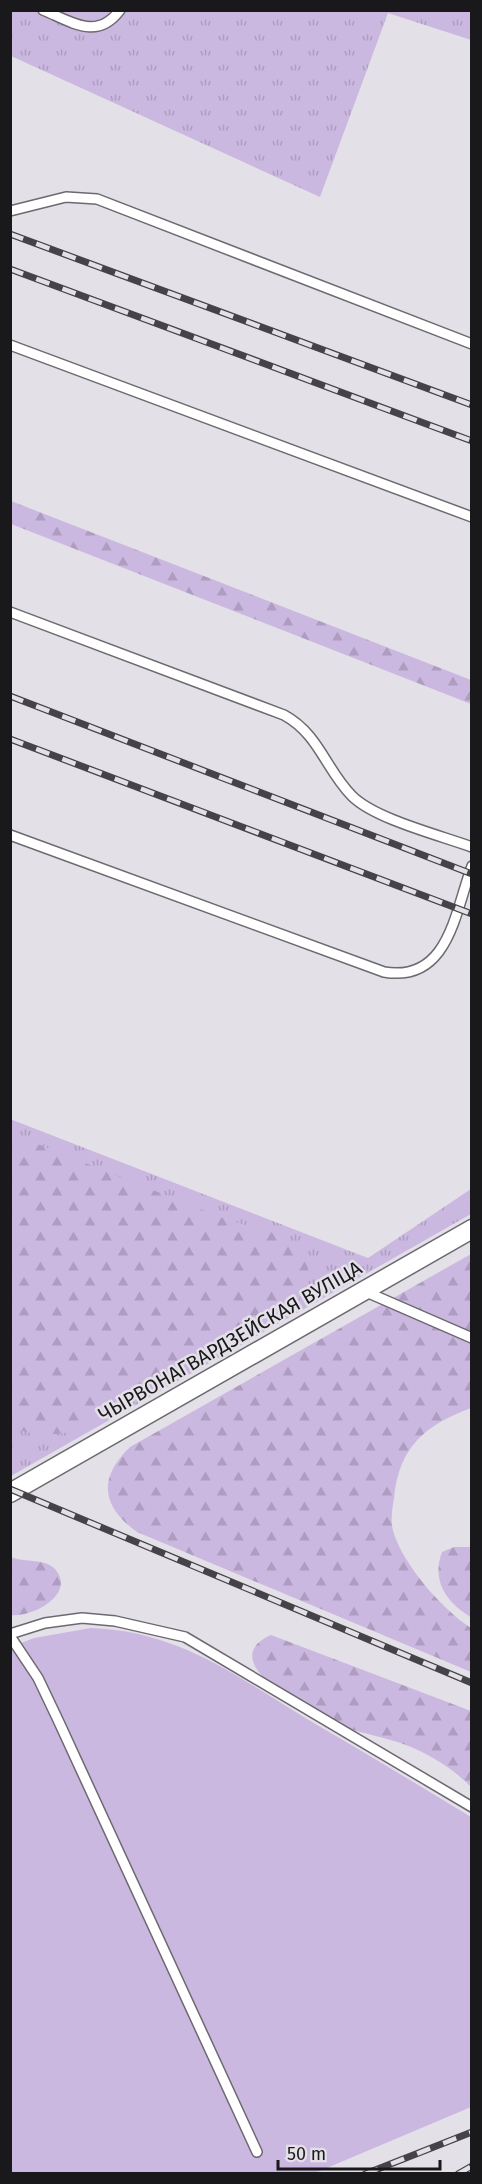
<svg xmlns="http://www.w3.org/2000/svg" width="482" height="2184" font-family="'Fira Sans',sans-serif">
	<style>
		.grass { fill: url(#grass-tufts) }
		.forest { fill: url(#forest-firs) }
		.green { fill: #cbb8e0 }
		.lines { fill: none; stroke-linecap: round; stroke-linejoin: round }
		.service-casing { stroke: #6c6970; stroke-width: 12 }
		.minor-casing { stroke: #6c6970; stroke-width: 21 }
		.service { stroke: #fff; stroke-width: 9 }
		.minor { stroke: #fff; stroke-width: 18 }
		.rail-casing { stroke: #454347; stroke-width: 7 }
		.rail { stroke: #e4e0e8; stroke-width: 4.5; stroke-dasharray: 14; stroke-linecap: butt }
		.labels { text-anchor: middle; stroke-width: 5; stroke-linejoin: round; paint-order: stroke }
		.street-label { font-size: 20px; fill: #19181a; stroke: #e4e0e8 }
	</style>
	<defs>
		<pattern id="grass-tufts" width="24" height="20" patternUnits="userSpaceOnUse" patternTransform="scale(1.5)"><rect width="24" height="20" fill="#cbb8e0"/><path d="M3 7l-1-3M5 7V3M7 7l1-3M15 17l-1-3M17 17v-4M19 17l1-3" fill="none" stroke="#ae9dc0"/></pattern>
		<pattern id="forest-firs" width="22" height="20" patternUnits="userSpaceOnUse" patternTransform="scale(1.5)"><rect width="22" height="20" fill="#cbb8e0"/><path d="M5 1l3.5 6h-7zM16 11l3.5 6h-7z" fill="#ae9dc0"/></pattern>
	</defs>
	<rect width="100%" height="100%" fill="#e4e0e8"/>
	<path class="grass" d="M11,11H471V40L388,13L320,197L11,56Z
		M10,1119L368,1258L471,1189V1214L11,1476Z"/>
	<path class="forest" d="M11,501L471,680V704L11,524Z
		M10,1133C81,1161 152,1190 223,1218C242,1225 273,1231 288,1239C320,1257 309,1292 288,1312L80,1430C54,1436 36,1436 11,1428Z
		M471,1254V1408C425,1425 399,1447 394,1498C392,1510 390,1523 394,1534C405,1567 443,1610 471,1628V1672L137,1532C101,1506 98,1478 130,1447Z
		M454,1547H471V1617C447,1603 431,1581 442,1552Z
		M11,1557C25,1563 44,1558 55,1569C77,1594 32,1618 11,1615Z
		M271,1635L471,1711V1787C453,1769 434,1757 411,1747C392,1739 373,1736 354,1730C328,1721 206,1664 271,1635Z"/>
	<path class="green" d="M91,1628C178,1631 235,1675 307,1719C362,1751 417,1784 471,1817V2107L315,2173L11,2174V1647L34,1638Z"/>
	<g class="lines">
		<g class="service-casing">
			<path id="service" d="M43,10C72,22 97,41 120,10
				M10,211L66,197L97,199L472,344
				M10,345L472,517
				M10,612L284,715C319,734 326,770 352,796C375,819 439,835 472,847
				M10,835L384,972C449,983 455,911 472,866
				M364,1291L472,1338
				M10,1634L45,1623L82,1618L115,1621L185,1637L472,1807
				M10,1636L38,1678L58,1720L257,2152"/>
		</g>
		<g class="minor-casing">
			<path id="minor" d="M10,1493L472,1229"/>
		</g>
		<use href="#service" class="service"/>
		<use href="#minor" class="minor"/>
		<g class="rail-casing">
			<path id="rail" d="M10,234L472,405
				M10,269L472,441
				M10,696L472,874
				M10,739L472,914
				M10,1489L472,1683
				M365,2174L472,2132
				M458,2174L472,2166"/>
		</g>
		<use href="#rail" class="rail"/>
	</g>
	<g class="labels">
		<g class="street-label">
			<text transform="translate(230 1341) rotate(-30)" y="7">ЧЫРВОНАГВАРДЗЕЙСКАЯ ВУЛІЦА</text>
		</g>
	</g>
	<rect width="482" height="2184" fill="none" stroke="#19181a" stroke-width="24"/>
	<path d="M278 2160v9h162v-9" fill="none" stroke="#19181a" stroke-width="3"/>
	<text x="287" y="2160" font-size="18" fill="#19181a" stroke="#e4e0e8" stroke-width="4.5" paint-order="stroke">50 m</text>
</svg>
